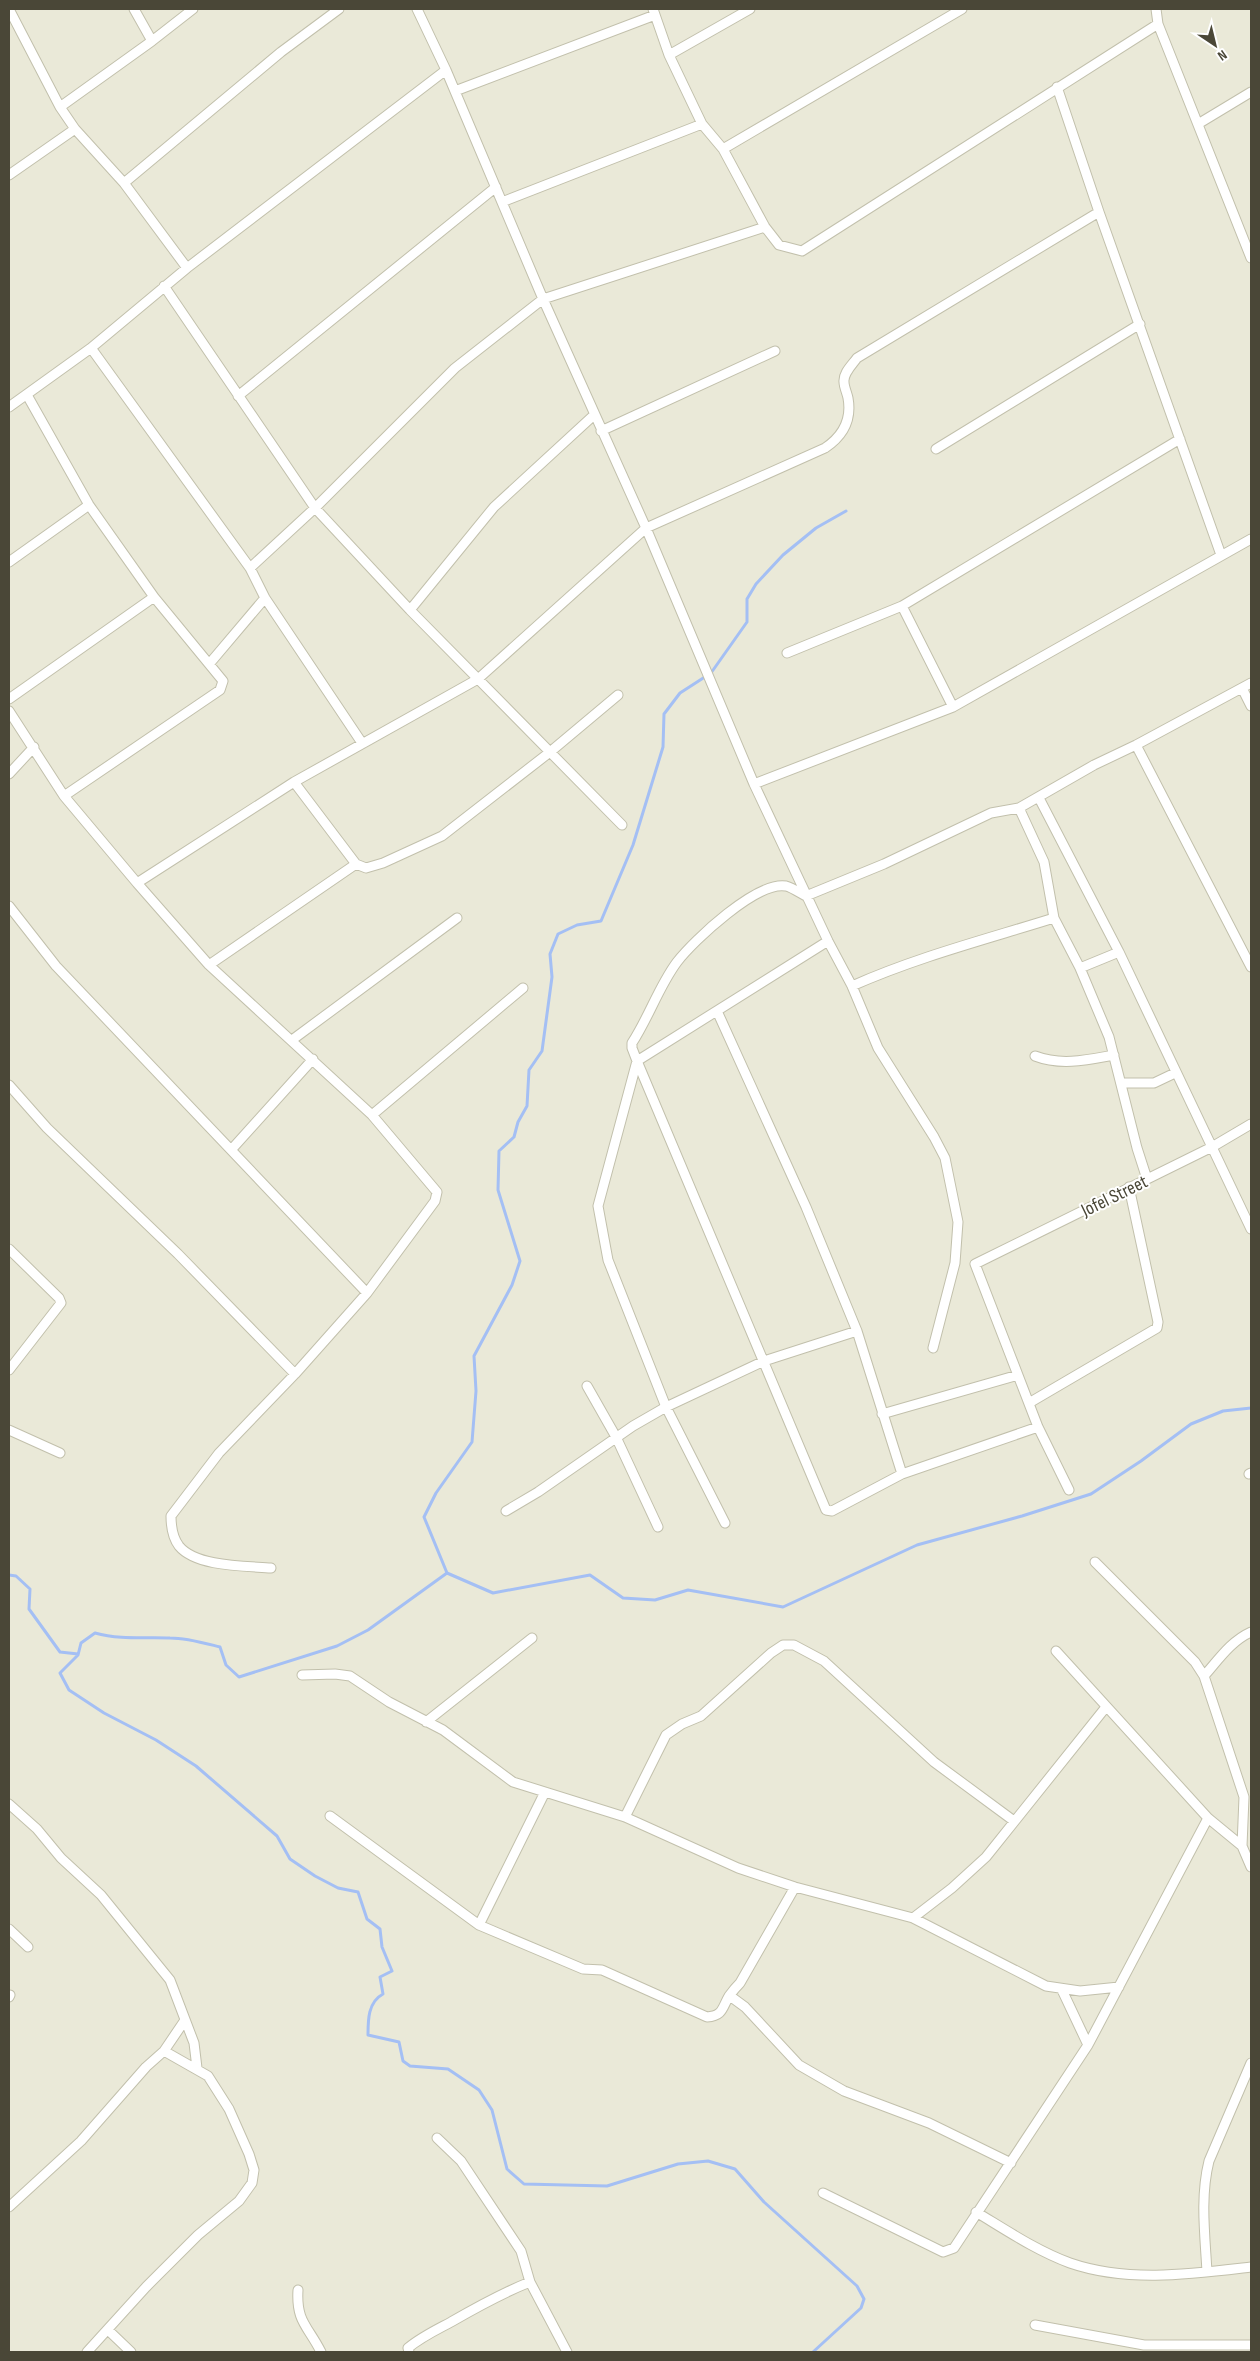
<svg xmlns="http://www.w3.org/2000/svg" width="1260" height="2361" font-family="'Sofia Sans Condensed',sans-serif">
	<style>
		.residential { fill: #eae9d8 }
		.lines { fill: none; stroke-linecap: round; stroke-linejoin: round }
		.stream { stroke: #a4bff4; stroke-width: 3 }
		.street-casing { stroke: #c2c0ac; stroke-width: 11 }
		.street { stroke: #fff; stroke-width: 9 }
		.labels { text-anchor: middle; stroke-width: 4; stroke-linejoin: round; paint-order: stroke }
		.street-label { font-size: 19px; fill: #4a4737; stroke: #fff }
	</style>
	<rect width="100%" height="100%" fill="#f6f5ea"/>
	<path class="residential" d="M9,9H1251V2352H9Z"/>
	<g class="lines">
		<path class="stream" d="M846,511L816,528L783,555L756,584L747,599V622L711,673L680,693L664,714L663,747L633,845L601,921L577,925L558,934L550,954L552,977L542,1051L529,1070L527,1106L518,1122L514,1137L499,1151L498,1190L520,1261L512,1285L474,1356L476,1391L472,1442L436,1493L424,1517L447,1573L493,1593L590,1575L623,1598L655,1600L688,1590L783,1607L917,1545L1022,1516L1091,1494L1141,1461L1191,1424L1223,1411L1251,1408
			M447,1573L368,1630L337,1646L239,1677L226,1665L220,1647C204,1643 187,1638 170,1638C144,1637 120,1640 95,1633L81,1643L78,1655L60,1673L69,1690L104,1713L156,1740L196,1766L277,1836L290,1859L315,1876L338,1888L358,1892L367,1919L380,1929L382,1947L392,1971L380,1977L383,1994C368,2002 368,2020 368,2035L399,2042L403,2061L410,2066L448,2069L479,2090L492,2110L507,2169L524,2184L607,2186L678,2164L708,2161L735,2169L764,2202L857,2286L864,2299L861,2308L813,2352
			M9,1575L16,1576L30,1589L29,1609L60,1652L78,1654"/>
		<g class="street-casing">
			<path id="street" d="M9,9L60,107L75,129L124,183L187,268
				M134,9L152,41
				M417,9L446,70L543,299L646,528L754,784L828,941L852,986L878,1048L934,1137L945,1158L958,1222L955,1263L933,1348
				M653,9L669,55L702,124L723,149L765,227L779,245L802,251L1158,24
				M1156,9L1158,24L1251,258
				M669,55L750,9
				M1057,87L1099,212L1221,555
				M455,91L655,15
				M60,107L152,41L193,9
				M1198,124L1251,92
				M723,149L962,9
				M9,175L75,129
				M124,183L281,52L339,9
				M502,202L702,124
				M164,286L315,508L410,610L622,825
				M91,348L250,568L265,598L362,743
				M27,395L89,505L154,597L223,681L220,690L64,796
				M238,396L496,187
				M9,407L91,348L187,268L446,70
				M601,431L775,351
				M936,449L1140,324
				M9,562L89,505
				M250,568L315,508L455,368L543,299L765,227
				M902,606L953,707
				M410,610L494,507L594,415
				M787,653L902,606L1180,439
				M210,663L265,598
				M1242,688L1251,706
				M9,699L154,597
				M9,711L64,796L137,883L209,965L372,1115L437,1192L435,1201L367,1293L295,1374L219,1453L171,1516C171,1526 173,1538 179,1546C196,1567 246,1566 271,1568
				M1136,745L1251,967
				M9,774L34,747
				M294,782L356,864L366,868L383,863L442,836L550,752L618,695
				M754,784L953,707L1251,539
				M1039,798L1119,952L1251,1229
				M137,883L294,782L478,679L646,528L825,448C843,436 852,420 848,398C847,393 844,387 844,382C843,373 852,365 857,358L1099,212
				M9,906L56,966L367,1293
				M1054,918L1080,968L1119,952
				M209,965L356,864
				M1080,968L1109,1037L1137,1148L1147,1179
				M852,986C917,957 987,939 1054,918L1044,862L1019,808
				M717,1011L806,1207L857,1331L902,1474
				M292,1040L457,918
				M1035,1056C1061,1066 1087,1060 1114,1055
				M1121,1083H1154L1175,1073
				M9,1085L47,1128L178,1254L295,1374
				M372,1115L523,988
				M231,1150L313,1059
				M9,1249L59,1298L61,1303L9,1370
				M587,1386L616,1437L658,1527
				M1029,1403L1157,1328L1158,1322L1129,1187
				M882,1414L1018,1375
				M1038,1427L902,1474L832,1511L826,1510L637,1061L632,1048V1043C649,1017 659,986 677,962C694,940 757,881 786,886C793,888 800,893 806,896L884,864L991,813L1019,808L1094,765L1136,745L1251,683
				M9,1430L60,1453
				M1249,1474L1251,1473
				M1069,1490L1038,1427L975,1264L1212,1147L1251,1124
				M506,1511L538,1492L633,1426L666,1407L764,1361L857,1331
				M725,1523L666,1407L608,1260L598,1206L637,1061L828,941
				M1095,1562L1195,1662L1204,1676L1244,1797L1242,1846
				M1056,1651L1208,1818L1242,1846L1251,1867
				M302,1675L335,1674L350,1676L389,1702L443,1730L513,1782L625,1817L738,1868L795,1887L913,1918L952,1888L986,1857L1106,1707
				M1204,1676C1219,1659 1231,1641 1251,1632
				M426,1722L532,1638
				M9,1804L37,1829L61,1858L101,1895L170,1980L194,2043L197,2068
				M330,1816L479,1925L583,1969L602,1970L707,2017C723,2016 722,2008 729,1996C732,1992 736,1987 740,1983L795,1887
				M625,1817L666,1735L682,1724L701,1716L771,1653L783,1645H794L824,1661L934,1762L1014,1821
				M913,1918L1046,1986L1080,1991L1119,1987
				M479,1925L545,1792
				M9,1929L28,1947
				M1062,1990L1088,2045
				M730,1996L745,2007L799,2065L844,2091L929,2123L1011,2163
				M9,1997L10,1995
				M437,2138L461,2161L521,2251L530,2282L567,2352
				M823,2193L943,2252L954,2248L1088,2045L1208,1818
				M9,2207L81,2141L146,2067L164,2051L185,2020
				M976,2212C1006,2230 1037,2251 1070,2263C1128,2283 1192,2274 1251,2267
				M1207,2272C1205,2235 1200,2197 1209,2161L1251,2063
				M298,2290C296,2322 308,2326 321,2352
				M1035,2325L1144,2345H1251
				M108,2330L131,2352
				M87,2352L146,2287L198,2235L239,2201L252,2183L254,2170L249,2154L229,2109L208,2076L164,2051
				M409,2352L408,2348C421,2337 436,2330 451,2322C477,2307 502,2293 530,2282"/>
		</g>
		<use href="#street" class="street"/>
	</g>
	<g class="labels">
		<g class="street-label">
			<text transform="translate(1114 1195) rotate(-26)" y="7">Jofel Street</text>
		</g>
	</g>
	<rect width="1260" height="2361" fill="none" stroke="#4a4737" stroke-width="20"/>
	<g transform="translate(1215 45) rotate(145)" stroke="#ffffff" stroke-width="4" paint-order="stroke">
	<path d="M0-4L9 19L0 12L-9 19Z" fill="#4a4737"/>
	<text y="-8" font-size="14" font-weight="bold" text-anchor="middle" fill="#4a4737">N</text>
	</g>
</svg>
